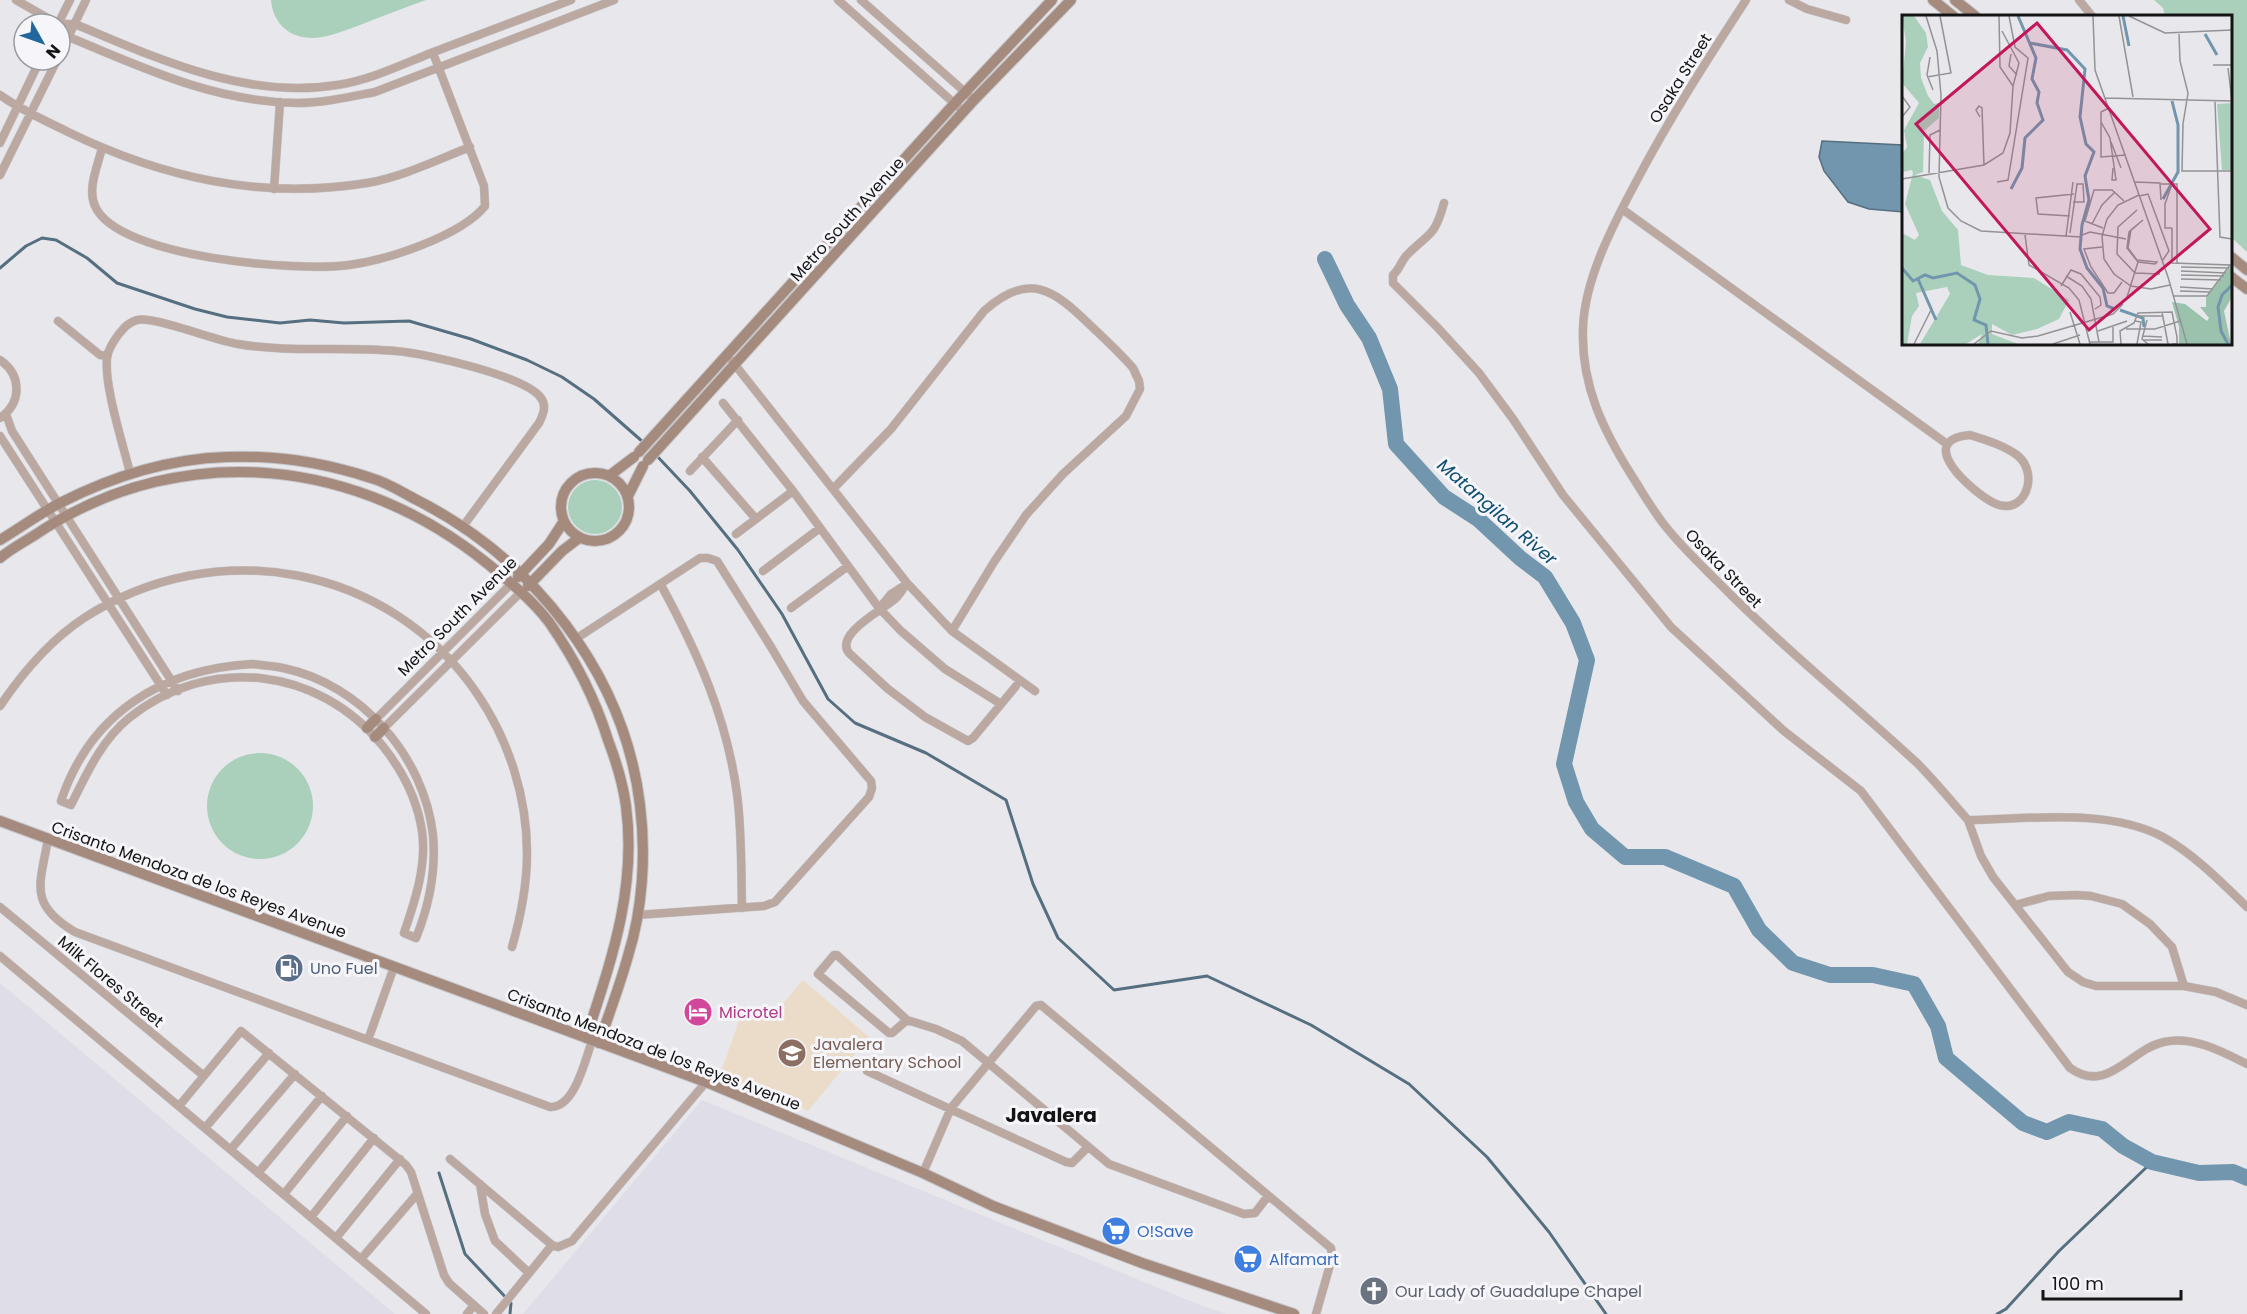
<svg xmlns="http://www.w3.org/2000/svg" width="2247" height="1314" font-family="Poppins,sans-serif">
	<style>
		.built { fill: #dedde8 }
		.education { fill: #ebdcc9 }
		.green { fill: #aad0bb }
		.water { fill: #7296ae; stroke: #566f80; stroke-width: 1.5 }
		.lines { fill: none; stroke-linecap: round; stroke-linejoin: round }
		.stream { stroke: #566f80; stroke-width: 3 }
		.river { stroke: #7296ae; stroke-width: 16 }
		.street-casing { stroke: #c6c6ca; stroke-width: 9 }
		.secondary-casing { stroke: #c6c6ca; stroke-width: 12 }
		.street { stroke: #bba9a1; stroke-width: 8 }
		.secondary { stroke: #a58a7e; stroke-width: 10 }
		.labels { text-anchor: middle; stroke-width: 6; stroke-linejoin: round; paint-order: stroke }
		.street-label { font-size: 16px; fill: #141415; stroke: #f5f5fa }
		.service-label { font-size: 16px; fill: #4e5e75; stroke: #f5f5fa; text-anchor: start }
		.hotel-label { font-size: 16px; fill: #b23c85; stroke: #f5f5fa; text-anchor: start }
		.education-label { font-size: 16px; fill: #785e54; stroke: #f5f5fa; text-anchor: start }
		.shop-label { font-size: 16px; fill: #366cbe; stroke: #f5f5fa; text-anchor: start }
		.worship-label { font-size: 16px; fill: #5b616d; stroke: #f5f5fa; text-anchor: start }
		.water-label { font-size: 18px; font-style: italic; fill: #0e4f72; stroke: #f5f5fa }
		.quarter-label { font-size: 20px; font-weight: bold; fill: #141415; stroke: #f5f5fa }
		.inset-river { fill: none; stroke: #7296ae; stroke-width: 3 }
		.inset-road { fill: none; stroke: #939396; stroke-width: 1.5 }
		.view { fill: #c2185b; fill-opacity: 0.15; stroke: #c2185b; stroke-width: 3 }
		.inset-edge { fill: none; stroke: #141415; stroke-width: 3 }
	</style>
	<rect width="100%" height="100%" fill="#e8e8ec"/>
	<path class="built" d="M0,983L395,1314H0Z
		M702,1100L1200,1305L1226,1314H523Z"/>
	<path class="education" d="M803,980L869,1037L808,1111L781,1098L720,1075L744,1006L772,1017Z"/>
	<path class="green" d="M271,0H426C404,8 382,16 360,25C346,30 330,37 315,38C290,39 273,24 271,0Z
		M2154,0H2247V252L2231,237L2230,16H2165L2163,8Z
		M568 507a27 27 0 1 1 54 0a27 27 0 1 1-54 0Z
		M207 806a53 53 0 1 1 106 0a53 53 0 1 1-106 0Z"/>
	<path class="water" d="M1822,141L1903,145V212L1869,209L1848,202L1824,171L1819,157Z"/>
	<g class="lines">
		<path class="stream" d="M0,268L26,246L42,238L56,240L87,258L117,283L195,309L227,317L280,323L310,320L344,323L409,321L471,339L527,360L562,377L594,399L643,442
			M656,455L690,491L738,550L782,614L828,699L855,723L926,753L1006,800L1033,884L1058,938L1114,990L1207,976L1311,1025L1409,1084L1487,1157L1549,1232L1606,1314
			M439,1173L465,1254L511,1303L510,1314
			M1997,1314L2006,1309L2059,1251L2152,1162"/>
		<path class="river" d="M1325,259L1347,305L1369,338L1390,389L1396,444L1444,497L1478,519L1520,558L1545,577L1573,623L1587,660L1564,764L1576,802L1592,829L1625,857H1665L1734,886L1759,930L1793,963L1830,975H1873L1914,984L1938,1026L1946,1058L2023,1123L2047,1132L2069,1122L2102,1129L2123,1146L2152,1162L2199,1173L2233,1172L2247,1178"/>
		<g class="street-casing">
			<path id="street" d="M16,0L58,24
				M838,0L964,112
				M861,0L974,100
				M1746,0C1707,60 1669,119 1636,182C1613,225 1584,280 1583,329C1581,385 1603,430 1632,476C1643,493 1653,511 1666,527C1682,547 1700,564 1718,582C1781,646 1851,702 1917,763C1935,781 1951,801 1968,820C2029,819 2108,808 2163,837C2195,855 2221,882 2247,907
				M1789,0L1807,9L1846,20
				M2079,0L2092,16
				M58,24H75C156,58 246,100 337,85C370,80 401,65 431,53C478,35 525,17 571,0
				M58,24L70,0
				M60,26L69,37C143,68 215,102 297,103C323,103 349,97 375,92L614,0
				M60,54L86,0
				M0,95C21,110 44,120 68,132C163,178 261,200 367,183C402,177 437,160 470,147
				M0,143L40,60
				M102,148C98,165 87,189 95,206C117,258 299,272 349,265C387,260 461,236 485,206L484,186L433,53
				M0,175L57,60
				M274,189L280,102
				M1444,203C1434,239 1429,232 1406,256C1401,262 1399,270 1393,275V283L1438,328L1479,373L1513,419L1563,495L1671,627L1784,731L1861,791L2070,1068C2108,1095 2130,1049 2164,1042C2192,1035 2223,1052 2247,1064
				M1622,209L1947,444
				M58,321L100,355L107,356
				M0,360C22,375 22,403 0,418
				M732,361L907,583L952,631L1035,691
				M723,403L793,491L879,608L901,631L945,669L1001,704
				M6,414L12,431L178,691
				M1970,435C1986,440 2003,445 2017,455C2041,474 2024,518 1994,503C1972,492 1913,440 1970,435Z
				M0,436L167,695
				M702,457L756,519
				M690,471L738,420
				M130,473C123,444 104,386 107,358C108,348 118,334 125,327C127,325 133,321 137,320C154,316 216,341 238,344C291,353 343,346 396,351C424,353 526,376 541,398C547,406 543,415 539,423L464,525
				M833,489L891,429L984,311C1029,271 1053,289 1090,325C1105,339 1120,353 1133,368L1139,381L1140,389L1126,416L1063,474L1026,515L994,562L952,631
				M736,534L793,491
				M763,571L820,528
				M907,583C903,588 900,595 895,599C884,609 834,634 849,653L888,689L925,717L968,741L973,738L1016,686
				M661,585C697,651 727,718 737,794C742,831 741,871 742,908
				M882,605L891,594L902,587
				M791,608L848,566
				M577,638L700,558H708L717,561L771,647L803,701L871,781L872,788L869,797L775,902L764,906L637,915
				M252,664C262,665 273,666 283,668C361,684 424,756 433,835C436,869 429,906 416,938L404,933C415,901 427,865 422,831C417,798 402,770 382,745C318,667 209,654 129,718C101,741 87,773 71,805L61,801C90,714 161,669 252,664Z
				M0,706C23,672 49,641 84,618C215,533 390,564 478,695C509,741 527,797 527,853C527,885 521,916 512,947
				M376,719L512,583
				M384,728L521,592
				M1968,820L1981,856L1993,877L2068,972L2083,982L2096,986H2184L2216,992L2247,1005
				M48,839C40,885 28,904 75,932L550,1107C575,1108 585,1060 592,1041
				M2015,905L2049,896L2076,895L2091,896L2122,904L2150,924L2172,947L2184,986
				M0,907L204,1076
				M0,956L426,1314
				M907,1020L892,1033H889L818,974L834,955H837L907,1020L936,1029L962,1041L1109,1164L1244,1214L1255,1213L1268,1196
				M368,1040L394,967
				M867,1071L1066,1162L1072,1163L1088,1147
				M179,1106L241,1031L406,1165L411,1172L444,1275L449,1283L484,1314
				M205,1128L269,1053
				M231,1149L295,1074
				M450,1159L552,1245L558,1247L572,1241L706,1082
				M258,1173L322,1096
				M923,1173L951,1108L1036,1006L1041,1005L1331,1248L1332,1258L1316,1314
				M480,1184L485,1214L495,1241L529,1273
				M284,1194L347,1116
				M311,1217L374,1138
				M336,1238L400,1159
				M361,1259L417,1194
				M467,1314L474,1305
				M496,1314L552,1245"/>
		</g>
		<g class="secondary-casing">
			<path id="secondary" d="M1933,0L1953,16
				M1955,0L1975,16
				M2230,256L2247,270
				M2230,276L2247,289
				M639,452L955,103L1052,0
				M648,460L974,100L1071,0
				M561 507a34 34 0 1 1 68 0a34 34 0 1 1-68 0Z
				M609,476L634,457
				M628,496L643,466
				M0,540C20,528 39,514 60,503C111,477 169,459 226,457C274,455 325,463 371,478C386,482 400,491 415,499C532,558 624,672 640,805C646,854 643,908 628,956C620,985 609,1014 599,1043
				M0,558C13,547 30,539 44,529C187,439 359,459 488,564C509,581 532,600 549,622C574,658 595,698 608,740C616,761 623,784 626,806C637,889 611,961 586,1038
				M518,577L549,544L564,521
				M528,586L562,551L579,538
				M367,728L376,719
				M375,737L384,728
				M0,821L706,1082L923,1173L993,1206L1142,1263L1294,1314"/>
		</g>
		<use href="#street" class="street"/>
		<use href="#secondary" class="secondary"/>
	</g>
	<defs>
		<g id="fuel-disc" transform="scale(1.5)"><circle r="9.5" fill="#5c6f8a" stroke="#f5f5fa"/><path d="M-5.5-6h7V0h2V4h1.3V-2.5L3-4.5l.8-.8L6-3V5H2.5V1h-1V6h-7ZM-4.2-4.7v3.2H.2V-4.7Z" fill="#fff"/></g>
		<g id="hotel-disc" transform="scale(1.5)"><circle r="9.5" fill="#d1479c" stroke="#f5f5fa"/><path d="M-6-4.5h1.5V1H6V5H4.5V3h-9V5H-6ZM-4 0a1.8 1.8 0 1 1 3.6 0ZM.5 0V-2.5h3Q6-2.5 6 0Z" fill="#fff"/></g>
		<g id="school-disc" transform="scale(1.5)"><circle r="9.5" fill="#8d6e63" stroke="#f5f5fa"/><path d="M0-5L7-2L0 1L-7-2ZM-4 1L0 2.5L4 1V4Q0 6-4 4Z" fill="#fff"/></g>
		<g id="supermarket-disc" transform="scale(1.5)"><circle r="9.5" fill="#3f7fe0" stroke="#f5f5fa"/><path d="M-6-5.5h2.5l.6 2H6L4.5 2H-2.5L-4.4-4H-6ZM-1.5 3.2a1.3 1.3 0 1 0 .1 0ZM3 3.2a1.3 1.3 0 1 0 .1 0Z" fill="#fff"/></g>
		<g id="church-disc" transform="scale(1.5)"><circle r="9.5" fill="#6b7280" stroke="#f5f5fa"/><path d="M-1.2-6h2.4v3.5h3.3v2.4h-3.3V6h-2.4V-.1h-3.3v-2.4h3.3Z" fill="#fff"/></g>
	</defs>
	<g fill-rule="evenodd">
		<use href="#fuel-disc" x="289" y="968"/>
		<use href="#hotel-disc" x="698" y="1012"/>
		<use href="#school-disc" x="792" y="1053"/>
		<use href="#supermarket-disc" x="1116" y="1231"/>
		<use href="#supermarket-disc" x="1248" y="1259"/>
		<use href="#church-disc" x="1374" y="1291"/>
	</g>
	<g class="labels">
		<g class="street-label">
			<text transform="translate(1680 78) rotate(-58)" y="6">Osaka Street</text>
			<text transform="translate(847 219) rotate(-48)" y="6">Metro South Avenue</text>
			<text transform="translate(1724 568) rotate(46)" y="6">Osaka Street</text>
			<text transform="translate(457 616) rotate(-45)" y="6">Metro South Avenue</text>
			<text transform="translate(199 879) rotate(20)" y="6">Crisanto Mendoza de los Reyes Avenue</text>
			<text transform="translate(111 981) rotate(40)" y="6">Milk Flores Street</text>
			<text transform="translate(654 1049) rotate(21)" y="6">Crisanto Mendoza de los Reyes Avenue</text>
		</g>
		<g class="service-label">
			<text x="310" y="974">Uno Fuel</text>
		</g>
		<g class="hotel-label">
			<text x="719" y="1018">Microtel</text>
		</g>
		<g class="education-label">
			<text x="813" y="1050">Javalera<tspan x="813" dy="18">Elementary School</tspan></text>
		</g>
		<g class="shop-label">
			<text x="1137" y="1237">O!Save</text>
			<text x="1269" y="1265">Alfamart</text>
		</g>
		<g class="worship-label">
			<text x="1395" y="1297">Our Lady of Guadalupe Chapel</text>
		</g>
		<g class="water-label">
			<text transform="translate(1497 512) rotate(41)" y="6">Matangilan River</text>
		</g>
		<g class="quarter-label">
			<text x="1051" y="1122">Javalera</text>
		</g>
	</g>
	<g transform="translate(1902 15)">
		<rect width="330" height="330" fill="#e8e8ec"/>
		<path d="M0,1H12L24,18L26,32L18,48L19,63L26,81L32,89L37,88V103L22,116L21,157L13,160L28,165L40,196L56,215L59,250L86,260L132,263L167,285L157,304L135,314L110,320L90,309V319L116,329H76L80,319L64,329H18L48,279L45,272L14,278L17,291L10,301L5,329H0V218L13,225L17,220L3,189L11,158L10,155L0,157V139L5,132L2,115L17,88L0,68L4,27ZM330,88V155H320L315,89Z" fill="#aad0bb"/>
		<path d="M330,249V282L322,296L329,329H277V312L270,287L283,289L305,306L307,303L298,292H304V283Z" fill="#9ac2ac"/>
		<path class="inset-river" d="M221,1L227,31M303,19L315,40M128,28L165,35L183,54L178,102L184,129L192,137L183,161L187,185L180,210L178,234L185,253L201,273L205,291L213,294M109,174L120,153L123,123L141,105L135,88L137,77L130,64L134,43L116,1M261,184L276,157V110L270,86M0,253L11,266L23,260L31,263L55,258L73,270L78,284L72,305L84,310L86,329M16,264L34,305M218,295L241,303L242,312M326,329L319,316L316,292L320,280L330,270"/>
		<path class="inset-road" d="M24,1L35,36L39,80L37,162L46,193L59,206L79,216L179,222M191,1L193,55L266,262L285,329M217,1L231,82M227,1L263,18L330,15M100,16L117,48L111,71M277,19L278,46L286,78L281,109L280,156H330M109,39L107,51L115,60M28,42L25,60L31,75M311,50H330M326,53L330,86M25,62L49,58L38,1M0,81L8,92L0,102M203,83L330,86M313,86L318,222L330,224M207,93L199,97V142L224,140M78,102L74,95L77,91L80,93L82,150M199,107L208,123L214,165H210L211,153M209,127L219,153M27,158L28,120L38,115M0,164L82,150L101,138L108,118L111,71L98,52L97,1M95,167L106,165L126,43L113,32L107,1M232,167L258,168L259,185M259,169H275V248M237,180L216,190L205,204L200,221L202,244L212,259L229,271L249,274L268,270M237,181L246,179L267,236L260,246M171,187H182L181,169H174M235,195L216,212L215,239L233,258L258,259M168,201L136,199L134,183L172,179M241,205L229,215L226,233L235,245L255,247L253,249L236,247L225,233L227,217ZM190,209L200,190L213,177M201,213L183,206L192,175H210L222,186M270,213V248L328,250L305,281H271M270,213H263V189L270,169M168,218L175,169M123,220L127,250L167,273L177,285L188,329M180,220L188,217L224,224M164,221L171,167M200,232L182,234L189,252L206,278H212L220,267M279,252L327,253M279,256L324,258M279,260L322,261M164,261L180,271L189,284L197,327M279,264L319,265M159,271L169,255L179,259L198,282L199,290L193,294M278,272L311,274M278,276L308,277M225,282L236,247M168,297L178,329M260,297L266,329M235,301H261M245,305L240,324L246,329M233,306L239,307L235,329M224,314H253L278,306M196,316L225,306M241,321L260,322M241,325H260M188,327H211V312M12,329L29,295M72,329L89,316L120,323L136,321L211,299L221,289M151,329L178,320M219,329L218,316L232,308L236,298L270,297L275,322V329H270"/>
		<path class="view" d="M135,8L308,214L187,315L14,109Z"/>
		<rect width="330" height="330" class="inset-edge"/>
	</g>
	<g transform="translate(42 42) rotate(130)"><circle r="28" fill="#f5f5fa" stroke="#9b9b9e" stroke-width="1.5"/>
	<path d="M0-4.5L10 22L0 15L-10 22Z" fill="#22679c"/>
	<text y="-9" font-size="16" font-weight="bold" text-anchor="middle" fill="#141415">N</text>
	</g>
	<path d="M2043 1290v9h138v-9" fill="none" stroke="#141415" stroke-width="3"/>
	<text x="2052" y="1290" font-size="18" fill="#141415" stroke="#f5f5fa" stroke-width="4.5" paint-order="stroke">100 m</text>
</svg>
